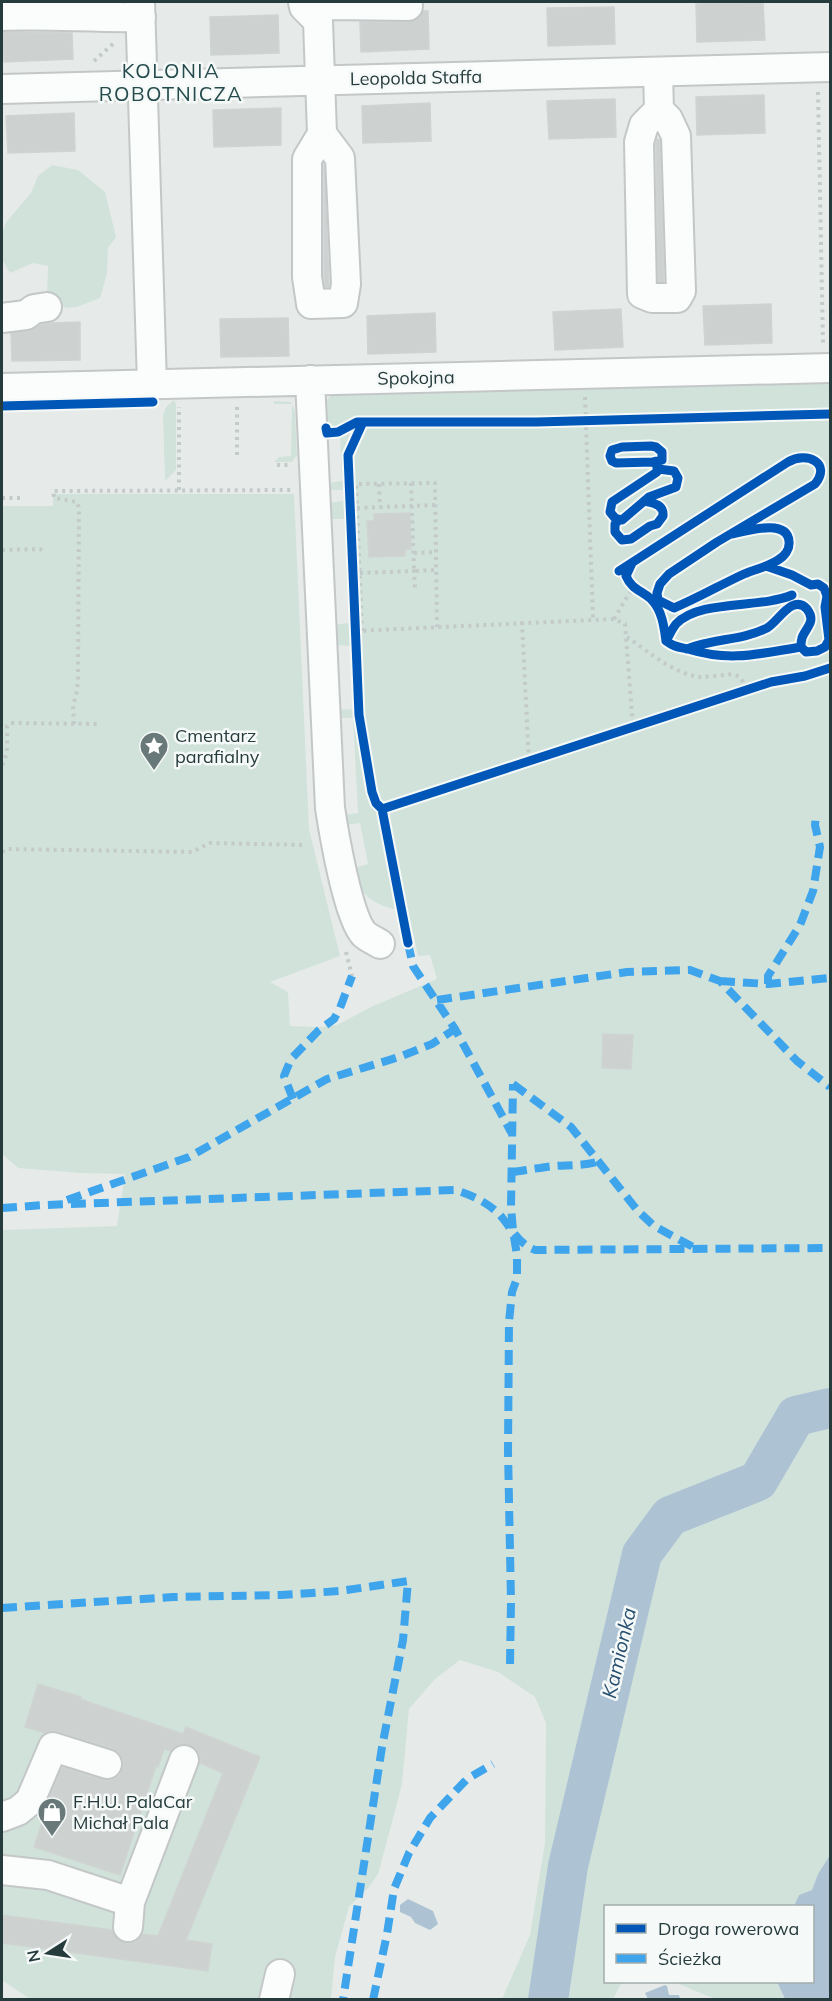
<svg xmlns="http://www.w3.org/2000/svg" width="832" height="2001" font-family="Mulish,sans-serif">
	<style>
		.green { fill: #d1e2db }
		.water { fill: #adc3d4 }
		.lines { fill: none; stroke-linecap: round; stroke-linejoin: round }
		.river { stroke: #adc3d4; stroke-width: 40 }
		.building { fill: #cdd2d1; stroke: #cfd4d3; stroke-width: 1.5 }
		.minor-casing { stroke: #c3c7c7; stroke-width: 32 }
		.path { stroke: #c3caca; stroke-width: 4; stroke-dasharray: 3 4.5; stroke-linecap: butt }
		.minor { stroke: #fbfcfc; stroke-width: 28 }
		.quiet { stroke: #3ea4ec; stroke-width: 8; stroke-dasharray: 15 8; stroke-linecap: butt }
		.cycleway-casing { stroke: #f5f9f8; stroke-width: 13 }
		.cycleway { stroke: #0057b8; stroke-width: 9 }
		.labels { text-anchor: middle; stroke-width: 5; stroke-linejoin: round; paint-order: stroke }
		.street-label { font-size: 18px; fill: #263b3c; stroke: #f5f9f8 }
		.poi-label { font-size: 18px; fill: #263b3c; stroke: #f5f9f8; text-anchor: start }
		.neighbourhood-label { font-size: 20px; letter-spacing: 1.5px; fill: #244a4b; stroke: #f5f9f8 }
		.water-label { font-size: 20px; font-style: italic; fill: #274f70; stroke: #f5f9f8 }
	</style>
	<rect width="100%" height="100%" fill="#e6ebea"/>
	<path class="green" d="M52,165L78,170L105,192L116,237L108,248L107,274L100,298L77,307L66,308L47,296L48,266L33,263L10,273L2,259V233L7,221L31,193L38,176Z
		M830,381V1855L818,1874L812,1890L799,1895L794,1906H606V1982H622L613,1999H502L530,1935L545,1842L546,1723L535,1697L498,1672L460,1660L435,1679L409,1709L402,1784L390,1830L378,1874L369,1887L349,1907L335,1957L331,1999H30L2,1980V1230L117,1226L125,1174L80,1173L18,1168L2,1154V506H53V494H294L309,829L340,956L270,982L288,992L290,1026L318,1027L337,1025L373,1006L437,979L430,955L418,956L408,910C393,912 367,902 360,887C358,882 357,874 355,868L368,864L360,823L346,825L344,815L358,813L353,718H339L338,710L353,709L350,646L336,645L334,625L349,623L344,519H330L328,503L343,501V490H329V483L342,481L340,436H327L324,403L331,396L336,394Z
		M174,400L176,404V470L165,481L163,415L166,407Z
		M274,401L291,402L295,412L297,455L292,462H274L279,457L291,456L292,404H274Z
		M674,1982H777L785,1999H715Z"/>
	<path class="water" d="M830,1855V1999H785L777,1982H812V1906H794L799,1895L812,1890L818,1874Z
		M408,1899L433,1911L438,1924L430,1930L415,1923L411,1917L400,1912V1905Z
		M665,1985L667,1986L669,1995H679L680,1999H648L645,1993Z"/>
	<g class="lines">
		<path class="river" d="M548,2000L568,1866L642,1554L670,1516L758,1481L796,1416L830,1408"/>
	</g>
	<path class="building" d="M763,2L765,40L697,42L696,4Z
		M614,7L615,44L548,46L547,8Z
		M423,11H428L429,49L361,52L360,22H408L417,20Z
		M278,15L279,53L211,55L210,17Z
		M3,32L72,33L73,59L4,62Z
		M764,95L765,133L697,135L696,97Z
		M615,99L616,137L549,139L547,101Z
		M430,103L431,141L363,143L362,106Z
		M281,108V145L214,147L213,110Z
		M74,113L75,151L8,153L6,116Z
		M657,139L660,140L664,282H658L656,144Z
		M324,164L329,283V287H325L324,276Z
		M771,304L772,343L705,345L703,306Z
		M621,309L623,347L555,350L553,312Z
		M435,313L436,352L368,354L367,316Z
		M288,318L289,356L221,357L220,319Z
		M80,322V360L12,361L11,333L29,331L41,325L51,323Z
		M410,513L411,549L405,550V556L369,557L367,521H374V514Z
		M603,1034L633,1035L631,1069L602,1068Z
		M38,1684L81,1697L80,1699L183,1734L186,1727L260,1757L186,1940L212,1944L208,1971L2,1943V1915L112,1930L118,1940L126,1943L136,1942L142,1934L158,1936L223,1773L200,1763V1757L197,1750L190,1745L181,1744L174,1747L171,1751L164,1749L158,1767L156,1766L120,1875L34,1847L53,1788L62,1767L102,1780H110L119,1776L122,1769L123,1761L119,1753L112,1748L58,1731H51L45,1733L25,1727Z"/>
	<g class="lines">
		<g class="minor-casing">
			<path id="minor" d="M140,2L152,384
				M303,2L304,7L318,21L322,134L340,158L346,284L343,303L311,304L307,277V159L322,134
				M332,5L408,6
				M2,16C48,14 94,18 141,17
				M658,72L659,110L644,125L639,142L642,294L652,298H677L681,291L676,136L668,119L659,110
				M2,89L830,67
				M2,318L26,315L34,309L47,307
				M310,380L330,808C334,834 348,917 364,934C368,938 376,941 380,944
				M2,388L830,368
				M2,1817L18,1811L30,1801L53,1747L107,1764
				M2,1870L48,1875L130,1902L184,1760
				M128,1927L130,1902
				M274,2000L280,1974"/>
		</g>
		<path class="path" d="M94,61L115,42
			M818,92L823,345
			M585,397L593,619
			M237,455V405
			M277,465H291
			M411,483L414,571L436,570
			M379,484L380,507
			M179,490V407
			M2,498H23
			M357,508L435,505
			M2,550L40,549L44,552
			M414,553L436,552
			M360,573L414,571L415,590
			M614,619L633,587
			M522,622L529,762
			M356,631L614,619L625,624L633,727
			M362,631L356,484L435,483L437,627
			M627,637C648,651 673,674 700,677C710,677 722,675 733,674C742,677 743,682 746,690
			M74,724L73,706L77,691L78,680L79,508L77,502L54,498L53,491L291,490
			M2,765C9,753 7,740 7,726L11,723L98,724
			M2,852L7,849L192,852L210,843L305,845
			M346,952L352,976"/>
		<use href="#minor" class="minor"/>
		<path class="quiet" d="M408,943L413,966L455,1029L511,1132
			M720,981L768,984L830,978
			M768,984V976L800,925L813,891L820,847L815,825L816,814
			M437,1000L627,972L690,970L720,981L797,1061L830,1087
			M513,1084L571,1127L638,1211L654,1226L693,1247
			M293,1099L284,1076L291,1059L319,1030L334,1019L340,1008L352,976
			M512,1172C522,1171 530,1169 540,1168C559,1164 578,1167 597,1162
			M67,1200L189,1157L327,1079L399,1057L432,1044L455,1029
			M2,1208L45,1205L455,1190C471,1195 485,1201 498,1213C509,1224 519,1246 536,1250L830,1248
			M2,1608L173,1597L281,1595L340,1591L408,1581L403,1640L382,1747L343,2000
			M510,1664L511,1601L508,1451L509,1322L512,1292L517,1278V1255L513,1231L511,1206L513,1084
			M373,2000L387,1934L394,1889L409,1853L430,1818L467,1779L493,1764"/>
		<g class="cycleway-casing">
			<path id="cycleway" d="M2,406L153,402
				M363,422L348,455L359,715L372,792L376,803L382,809L408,943
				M326,428L327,433L338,432L357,422H537L830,414
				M651,446L656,447L662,452V460L653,462L616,463L612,461L610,456L612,450L622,447Z
				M653,462L657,465V472L612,502L610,512L615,518L622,520L649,497L676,487L678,478L674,471L658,469
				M619,520L615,524V532L622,540L631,539L650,526L657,524L663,516C664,504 653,503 644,501
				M632,563L626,576C632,590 641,590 651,599C662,610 664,626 666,641
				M619,571L788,462C807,451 832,463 815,484L717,542L669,574L660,584L657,593L658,600L674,608C698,598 720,585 744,574C755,569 768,567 778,560C785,556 790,549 789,541C787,518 747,531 732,534
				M792,595C759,609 700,599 676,624C672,629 669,636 666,641C674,647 679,647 688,649C730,662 758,654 801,647
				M687,649C714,638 741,641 767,628C778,622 793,593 807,609C817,622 805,628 802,638C801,641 801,644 801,647L806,652L817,651L825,647L829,640L825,607L827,596L824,588L818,584L811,585L792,575L766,566
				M382,809L771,682L805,676L830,668"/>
		</g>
		<use href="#cycleway" class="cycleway"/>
	</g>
	<defs>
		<g id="sight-pin" transform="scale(1.5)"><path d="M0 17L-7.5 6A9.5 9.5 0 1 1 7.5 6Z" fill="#697979" stroke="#f5f9f8"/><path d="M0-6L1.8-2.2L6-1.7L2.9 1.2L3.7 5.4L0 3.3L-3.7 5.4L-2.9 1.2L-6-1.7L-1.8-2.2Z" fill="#fff"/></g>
		<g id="shop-pin" transform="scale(1.5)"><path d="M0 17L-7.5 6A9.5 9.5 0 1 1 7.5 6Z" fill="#697979" stroke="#f5f9f8"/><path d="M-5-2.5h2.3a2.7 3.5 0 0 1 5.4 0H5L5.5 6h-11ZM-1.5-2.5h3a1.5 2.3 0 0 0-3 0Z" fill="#fff"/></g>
	</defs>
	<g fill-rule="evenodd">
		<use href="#sight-pin" x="154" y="746"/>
		<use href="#shop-pin" x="52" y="1812"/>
	</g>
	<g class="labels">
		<g class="street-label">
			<text transform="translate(416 78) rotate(-1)" y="6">Leopolda Staffa</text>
			<text transform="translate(416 378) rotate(-1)" y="6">Spokojna</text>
		</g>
		<g class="poi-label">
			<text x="175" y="742">Cmentarz<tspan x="175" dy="21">parafialny</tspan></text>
			<text x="73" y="1808">F.H.U. PalaCar<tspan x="73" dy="21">Michał Pala</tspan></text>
		</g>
		<g class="neighbourhood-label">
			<text x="171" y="78">KOLONIA<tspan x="171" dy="23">ROBOTNICZA</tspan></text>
		</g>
		<g class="water-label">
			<text transform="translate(619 1653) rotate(-77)" y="7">Kamionka</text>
		</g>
	</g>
	<rect width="832" height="2001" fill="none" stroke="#263b3c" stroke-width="6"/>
	<rect x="604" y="1905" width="210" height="78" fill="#f5f9f8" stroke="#a2adad" stroke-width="1.5"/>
	<rect x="616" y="1924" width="30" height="9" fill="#0057b8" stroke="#a2adad" stroke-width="1.5"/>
	<text x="658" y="1935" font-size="18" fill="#263b3c">Droga rowerowa</text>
	<rect x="616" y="1954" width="30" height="9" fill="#3ea4ec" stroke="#a2adad" stroke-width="1.5"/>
	<text x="658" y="1965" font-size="18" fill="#263b3c">Ścieżka</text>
	<g transform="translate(48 1953) rotate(258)" stroke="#f5f9f8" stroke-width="4.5" paint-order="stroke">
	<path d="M0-4.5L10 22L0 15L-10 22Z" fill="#263b3c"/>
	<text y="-9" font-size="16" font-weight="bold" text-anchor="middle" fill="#263b3c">N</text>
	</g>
</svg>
